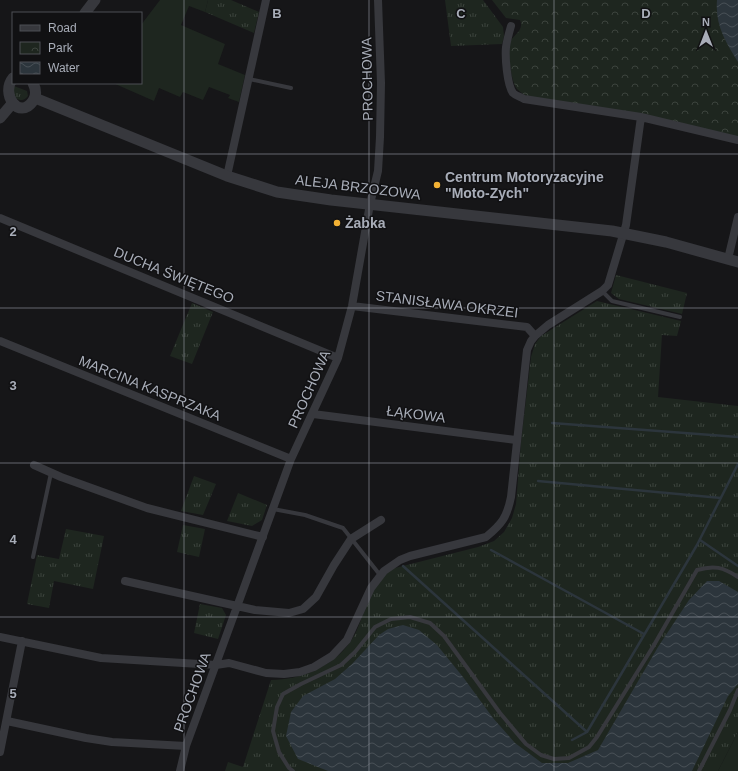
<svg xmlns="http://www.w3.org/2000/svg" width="738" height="771" font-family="Helvetica,sans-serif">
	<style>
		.grass { fill: url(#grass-tufts) }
		.park { fill: url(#park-crowns) }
		.garden { fill: #1e261f }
		.water { fill: url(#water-waves) }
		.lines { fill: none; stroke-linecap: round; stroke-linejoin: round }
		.stream { stroke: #2c353c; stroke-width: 2.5 }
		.service { stroke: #37383d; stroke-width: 4 }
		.minor { stroke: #37383d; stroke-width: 8 }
		.tertiary { stroke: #37383d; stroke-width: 11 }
		.grid { fill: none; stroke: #a8adb8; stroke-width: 1; stroke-opacity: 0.55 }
		.poi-dot { fill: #f2b134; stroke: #111113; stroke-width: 1.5 }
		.labels { text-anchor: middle; stroke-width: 3; stroke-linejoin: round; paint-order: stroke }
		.street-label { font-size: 14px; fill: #a8adb8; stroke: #111113 }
		.poi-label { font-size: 14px; font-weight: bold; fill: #a8adb8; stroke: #111113; text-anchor: start }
		.grid-label { font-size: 13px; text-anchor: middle; font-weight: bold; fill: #a8adb8; stroke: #111113; stroke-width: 3; stroke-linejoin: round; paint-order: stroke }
	</style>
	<defs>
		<pattern id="grass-tufts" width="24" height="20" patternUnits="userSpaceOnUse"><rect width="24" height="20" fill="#1e261f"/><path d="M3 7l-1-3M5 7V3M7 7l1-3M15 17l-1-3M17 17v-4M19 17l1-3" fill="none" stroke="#3c433d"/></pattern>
		<pattern id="park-crowns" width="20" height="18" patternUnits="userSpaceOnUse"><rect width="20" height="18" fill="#1e261f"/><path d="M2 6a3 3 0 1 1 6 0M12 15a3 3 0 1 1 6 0" fill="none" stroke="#3c433d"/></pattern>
		<pattern id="water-waves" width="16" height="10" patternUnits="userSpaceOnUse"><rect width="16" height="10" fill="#2c353c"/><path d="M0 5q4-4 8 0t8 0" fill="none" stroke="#485056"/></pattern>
	</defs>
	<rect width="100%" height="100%" fill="#161618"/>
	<path class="grass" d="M208,0H231L259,12L254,33L205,12Z
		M445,0H483L503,27L504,36L502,44L451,46Z
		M14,86L27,91L28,96C24,101 21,101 15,98L12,91Z
		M616,275L687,293L682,314L619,299L611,293Z
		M597,301L681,321L677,336L662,335L658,397L738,406V732L718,771H225L228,762L243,767L271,680C301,680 334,666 351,641C359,629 362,614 368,601C373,589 382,578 391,569L478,547L494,541L504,532L512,518L516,504L521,442L531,357L535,344L541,336Z
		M192,303L213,312L192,364L170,356Z
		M194,476L216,484L203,515L181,511Z
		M238,493L267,505L262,520L252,526L227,521Z
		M183,525L205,529L199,557L177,552Z
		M66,529L104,536L93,589L54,581L49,608L27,604L37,555L59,559Z
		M200,604L222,608L226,615L218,639L194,633Z"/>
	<path class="park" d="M492,0H738V137L527,96C523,94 520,92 517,89C511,81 508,55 509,45C511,35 525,32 520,20L506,18Z"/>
	<path class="garden" d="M160,0H208L205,12L189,6L181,25L225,44L218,64L245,75L239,102L228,98L230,95L209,87L203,100L183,92L180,97L159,88L154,101L113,83H141V56L142,55L141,54V25Z
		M738,732V771H718Z"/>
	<path class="water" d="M717,0H738V62C725,41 715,25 717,0Z
		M707,581H719L738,592V684L728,696L692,771H328L298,759L286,736L291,712L303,696L335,679L352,664L379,635L388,629L403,625L419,630L437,645L463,677L493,718L515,743L542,763H568L598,750L658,647L689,600Z"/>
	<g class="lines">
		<path class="stream" d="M552,423L738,437
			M538,481L721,498
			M700,540L738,566
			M491,550L644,634
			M403,566L587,732
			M572,740L587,732L697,545L738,464"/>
		<path class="service" d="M249,79L291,88
			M602,291L612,301L680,317
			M273,509L305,515L343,528L380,575
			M33,557L51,473
			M293,771L289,768L279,752L273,731L277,707L283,694L301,684L341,665L355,652L375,627L391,619L410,617L430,623L444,636L500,713L526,744L541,755L554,759L569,758L589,747L597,737L654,645L697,570C714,565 723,567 738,577
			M699,771L730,710L738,690"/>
		<path class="minor" d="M511,26C509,33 507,40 506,47C505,57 507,85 513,93C516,96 521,97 524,99L641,117L738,140
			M227,176L266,0
			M0,218L338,358
			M728,259L738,217
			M352,306L527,327L535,336
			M0,341L291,459
			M313,414L516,440
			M34,465L61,477L147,508L263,537
			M125,581L255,610L289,613L303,609L316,597L334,565L351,539L381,520
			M0,637L101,658L216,665L229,663L266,673L284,674L300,672L314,667L332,656L347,640L371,588L384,571L400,560L410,556L486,537C502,524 507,517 511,497L527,350L531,341L535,336L548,325L602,291L608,285L626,225L641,117
			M7,721L86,738L112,742L186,746
			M0,752L22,641
			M180,771L186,746L291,459L338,358L352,306L370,204L378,171L380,137L381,83L378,0"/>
		<path class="tertiary" d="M85,13L95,0
			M13,78C0,94 19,121 33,101C37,95 36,89 33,83
			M35,98L227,176L277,192L331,200L612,231L666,242L738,262
			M0,118L11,105"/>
	</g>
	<path class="grid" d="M184,0V771M369,0V771M554,0V771M0,154H738M0,308H738M0,463H738M0,617H738"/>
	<g class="poi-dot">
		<circle cx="437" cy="185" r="4"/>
		<circle cx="337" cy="223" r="4"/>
	</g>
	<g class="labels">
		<g class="street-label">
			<text transform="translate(367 79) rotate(-91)" y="5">PROCHOWA</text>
			<text transform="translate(358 187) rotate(7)" y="5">ALEJA BRZOZOWA</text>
			<text transform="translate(174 275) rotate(22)" y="5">DUCHA ŚWIĘTEGO</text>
			<text transform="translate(447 304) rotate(7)" y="5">STANISŁAWA OKRZEI</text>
			<text transform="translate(150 388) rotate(22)" y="5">MARCINA KASPRZAKA</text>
			<text transform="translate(309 389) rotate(-66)" y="5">PROCHOWA</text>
			<text transform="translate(416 414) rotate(7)" y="5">ŁĄKOWA</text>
			<text transform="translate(192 692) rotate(-70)" y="5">PROCHOWA</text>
		</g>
		<g class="poi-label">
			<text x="445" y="182">Centrum Motoryzacyjne<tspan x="445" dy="16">"Moto-Zych"</tspan></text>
			<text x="345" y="228">Żabka</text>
		</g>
	</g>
	<g class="grid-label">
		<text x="277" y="18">B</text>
		<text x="461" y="18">C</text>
		<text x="646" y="18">D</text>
		<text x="13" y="236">2</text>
		<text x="13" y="390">3</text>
		<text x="13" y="544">4</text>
		<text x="13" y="698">5</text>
	</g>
	<rect x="12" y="12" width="130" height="72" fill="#111113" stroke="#4d4f55"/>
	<rect x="20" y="25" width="20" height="6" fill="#37383d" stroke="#4d4f55"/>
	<text x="48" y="32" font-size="12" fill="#a8adb8">Road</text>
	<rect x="20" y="42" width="20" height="12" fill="url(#park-crowns)" stroke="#4d4f55"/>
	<text x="48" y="52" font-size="12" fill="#a8adb8">Park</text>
	<rect x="20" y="62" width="20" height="12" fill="url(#water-waves)" stroke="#4d4f55"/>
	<text x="48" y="72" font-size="12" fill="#a8adb8">Water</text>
	<g transform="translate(706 32)" stroke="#111113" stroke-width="3" paint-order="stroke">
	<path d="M0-3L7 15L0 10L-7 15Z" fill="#a8adb8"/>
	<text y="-6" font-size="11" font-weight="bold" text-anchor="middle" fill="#a8adb8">N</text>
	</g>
</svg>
